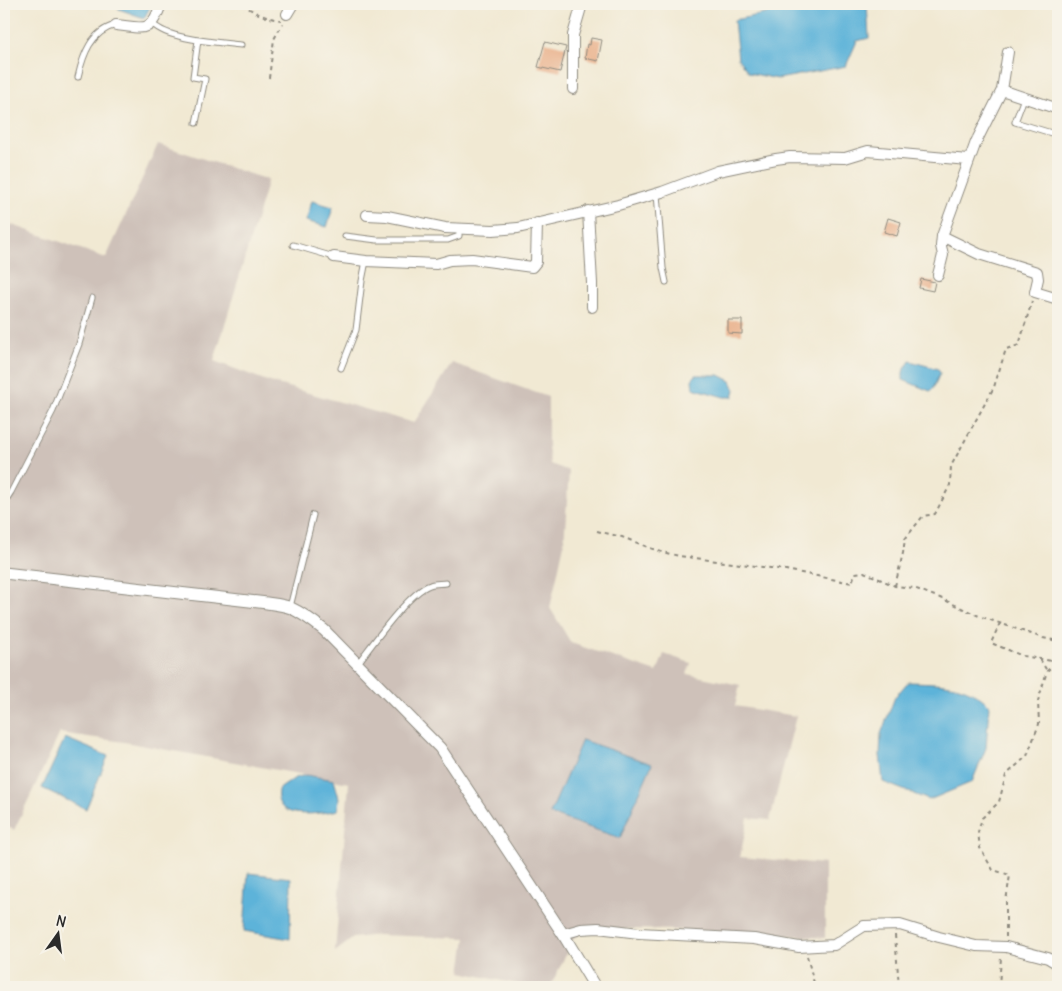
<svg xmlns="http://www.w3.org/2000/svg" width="1062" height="991" font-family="Delius,sans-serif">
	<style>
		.industrial { fill: #cec1b9 }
		.water { fill: #5db3d9; stroke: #446f82 }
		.building { fill: #e9ae87 }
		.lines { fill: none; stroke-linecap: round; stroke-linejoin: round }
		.service-casing { stroke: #8e8a7f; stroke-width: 7 }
		.minor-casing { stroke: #8e8a7f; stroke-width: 12 }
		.tertiary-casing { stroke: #8e8a7f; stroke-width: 13 }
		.path { stroke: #8e8a7f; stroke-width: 2; stroke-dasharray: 4 4; stroke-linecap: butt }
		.service { stroke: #fff; stroke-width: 5 }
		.minor { stroke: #fff; stroke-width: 10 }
		.tertiary { stroke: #fff; stroke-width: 11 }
	</style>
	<rect width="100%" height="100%" fill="#f7f3e8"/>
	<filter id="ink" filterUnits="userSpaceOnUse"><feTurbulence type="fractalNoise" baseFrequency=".02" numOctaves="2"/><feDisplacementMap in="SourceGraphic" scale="10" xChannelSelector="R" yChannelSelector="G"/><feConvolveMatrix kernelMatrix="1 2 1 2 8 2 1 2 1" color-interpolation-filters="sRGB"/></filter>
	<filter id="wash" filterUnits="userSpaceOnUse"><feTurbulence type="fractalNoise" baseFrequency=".0096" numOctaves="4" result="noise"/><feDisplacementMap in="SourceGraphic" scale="20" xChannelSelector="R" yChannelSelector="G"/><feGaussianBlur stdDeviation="1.12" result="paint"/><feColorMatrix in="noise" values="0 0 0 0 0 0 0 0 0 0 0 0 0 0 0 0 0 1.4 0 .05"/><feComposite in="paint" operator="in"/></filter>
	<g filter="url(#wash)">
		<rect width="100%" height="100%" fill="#f1e9d3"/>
		<path class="industrial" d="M158,144L268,180L214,361L270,382L414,423L452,363L548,397V445L550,464L569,471L564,544L550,608L571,643L657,672L664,654L691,663L687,674L740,685L735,706L796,716L770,820L748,818L740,857L825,864V938L725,931L628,929L587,932L575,936L550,987H531L461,972L466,938L377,935L353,938L335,952L349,783L124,742L60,733L14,830L4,825V222L106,258Z"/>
		<path class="water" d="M116,4H152L144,18L119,9Z
			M790,4H867L869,38L857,41L846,66L778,79L749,73L738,59L734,20L774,12Z
			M312,201L333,207L327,227L306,221Z
			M910,361L938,369L940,373L933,389L930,391L903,380V372Z
			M695,375H719L731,381L735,390L733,397H724L693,388L692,380Z
			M908,682C938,683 967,682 989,705L986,748L972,782L929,800L883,782L880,755L881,734L895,697Z
			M65,738L108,756L86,809L42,788Z
			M582,740L652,764L620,838L550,814Z
			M306,775L334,780L339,798L338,810C324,813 285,820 279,802C277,799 278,793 278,790L295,778Z
			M248,873L291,878L290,939L244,931Z"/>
		<g id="blocks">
			<path class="building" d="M591,38L602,40L598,61L585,58L587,44L590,45Z
				M545,42L566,47L560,72L538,67Z
				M888,218L901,222L897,236L884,232Z
				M921,279L935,282L933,291L919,288Z
				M728,320H742V334L728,333Z"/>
		</g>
	</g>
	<g filter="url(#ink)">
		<use href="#blocks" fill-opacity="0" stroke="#8e8a7f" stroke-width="1"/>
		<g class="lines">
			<g class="service-casing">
				<path id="service" d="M153,24C169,40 218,42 241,45
					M78,77C83,55 91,31 116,25
					M1024,98L1015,122L1058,135
					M196,123L205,79L193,77L198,40
					M657,194L663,268L666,282
					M345,236L377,240H448L459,236V229
					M293,245L334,257
					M341,368L356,330L362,281L366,261
					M4,503L11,492L53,411L79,344L92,298
					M290,607L313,515
					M358,663C372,645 409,592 430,585C435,583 441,584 446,583"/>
			</g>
			<g class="minor-casing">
				<path id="minor" d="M287,14L293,4
					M116,25C144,28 151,34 161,4
					M573,89V35L582,4
					M1002,90L1058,109
					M588,211L592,283V307
					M367,215L387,216L445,228L493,230L518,228L618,205L662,192L718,171L776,159L790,157L845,158L868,151L968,160
					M942,236L979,254L1037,272L1038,279L1035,292L1058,299
					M334,257L366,261L436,264L450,260L472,259L532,267L536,262L537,223
					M938,275L943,255L941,246L942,236L976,142L1002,90L1008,52
					M563,934L581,929L598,928L639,933L754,939L799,947L834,945L864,926L900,925L939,937L976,946L1006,947L1048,958L1058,964"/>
			</g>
			<g class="tertiary-casing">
				<path id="tertiary" d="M4,573L267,603C274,604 284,605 291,608C302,613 314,622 324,630L440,748L563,934L595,987"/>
			</g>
			<path class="path" d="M242,4C255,13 265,18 281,20
				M269,78L274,39L283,23
				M597,531L622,537L658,551L679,556L786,570L847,582L852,583L855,573L864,572L895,586L914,588L940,598L979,616L1043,638L1058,641
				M895,586L903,553L905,539L923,516L935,514L950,485L951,466L994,387L1006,349L1019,345L1032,301
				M1000,623L991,643L1023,656L1058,662
				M1040,659L1047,671
				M895,935L899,987
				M1006,937V901L1010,875L993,870L980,848L978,832L982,818L999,802L1006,775L1027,756L1039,724L1038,701L1047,671L1056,663
				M807,956L815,987
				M999,987L1001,957"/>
			<use href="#service" class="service"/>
			<use href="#minor" class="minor"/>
			<use href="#tertiary" class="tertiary"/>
		</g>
	</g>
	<rect width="1062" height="991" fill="none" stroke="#f7f3e8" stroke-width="20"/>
	<g transform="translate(58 934) rotate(14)" stroke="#f7f3e8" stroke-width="4" paint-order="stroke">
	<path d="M0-4L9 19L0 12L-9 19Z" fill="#2b2b2b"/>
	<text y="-8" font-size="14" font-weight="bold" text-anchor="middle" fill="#2b2b2b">N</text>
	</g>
</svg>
